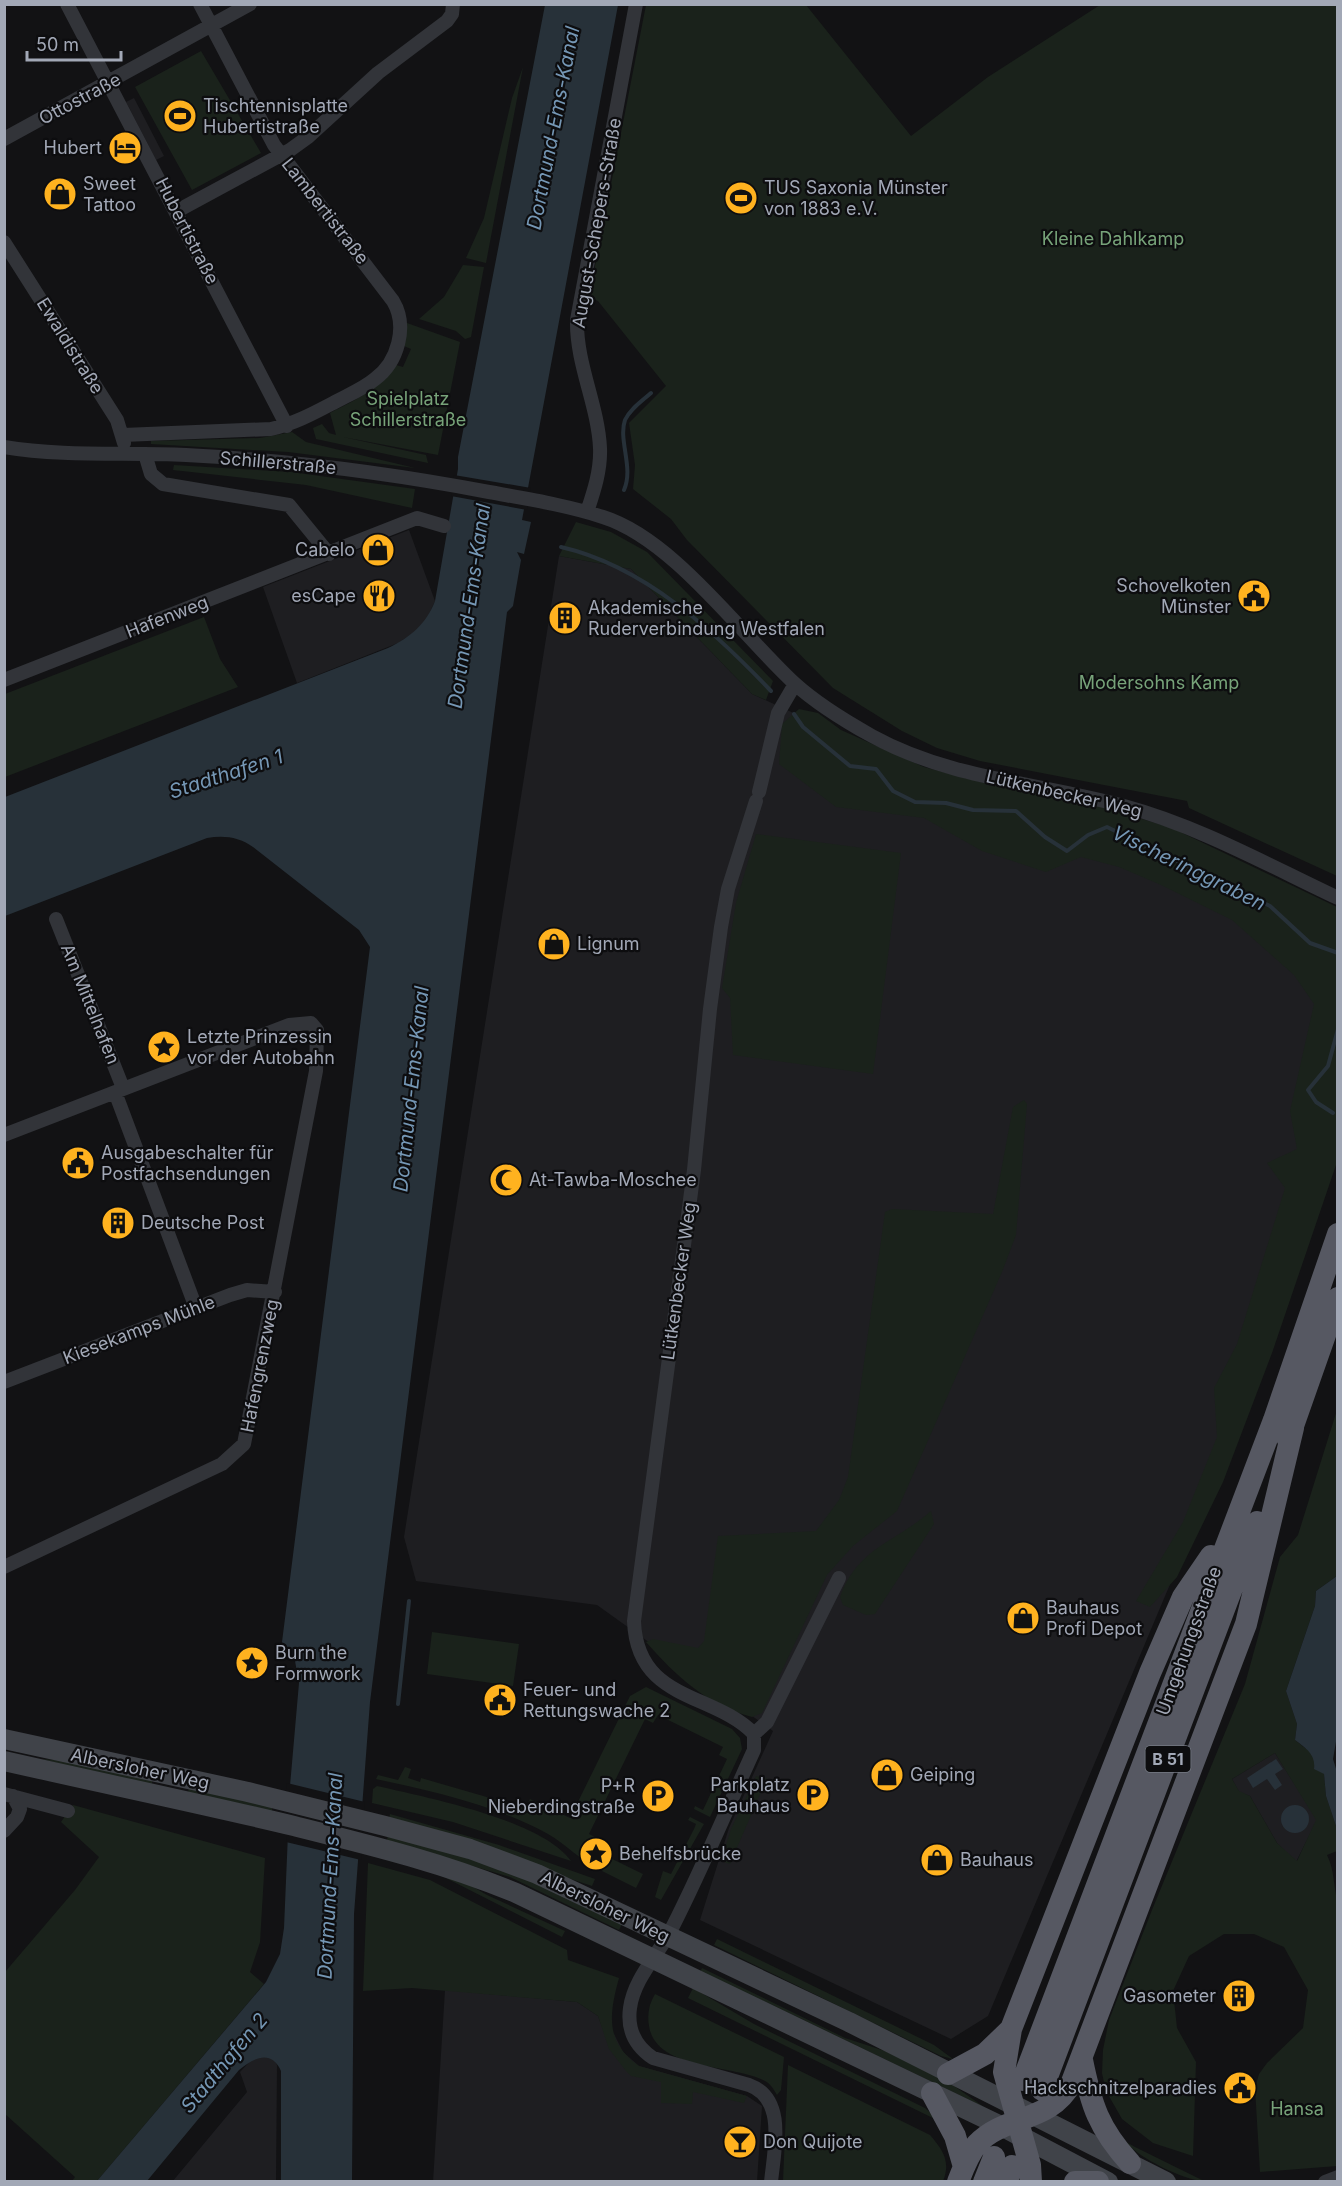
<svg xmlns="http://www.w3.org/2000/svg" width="1342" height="2186" font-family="Inter,sans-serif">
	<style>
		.built { fill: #1e1e21 }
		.green { fill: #1a221b; fill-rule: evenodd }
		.water { fill: #273139 }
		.pier { fill: #121214 }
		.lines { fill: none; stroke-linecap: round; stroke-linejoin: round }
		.stream { stroke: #273139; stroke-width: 4 }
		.minor { stroke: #323439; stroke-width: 14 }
		.secondary { stroke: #404349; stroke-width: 20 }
		.trunk { stroke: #565862; stroke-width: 22 }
		.labels { text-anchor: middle; stroke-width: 4.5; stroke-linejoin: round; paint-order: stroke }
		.shield { fill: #0d0d0f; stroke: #757a84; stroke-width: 1.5 }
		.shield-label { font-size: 16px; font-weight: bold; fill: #a2a8b6 }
		.street-label { font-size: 18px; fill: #a2a8b6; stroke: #0d0d0f }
		.poi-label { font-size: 18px; fill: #a2a8b6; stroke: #0d0d0f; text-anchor: start }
		.park-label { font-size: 18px; fill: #77a379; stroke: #0d0d0f }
		.water-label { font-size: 20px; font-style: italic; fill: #7597b5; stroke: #0d0d0f }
	</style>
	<rect width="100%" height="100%" fill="#121214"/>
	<path class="built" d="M134,98L164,156L156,160L126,102Z
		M409,530L435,601L427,619L415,632L398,643L297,683L263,587Z
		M559,556L631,569L752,694L800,716L904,774L1337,930V1057L1203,1506L988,2016L951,2039L700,1920L729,1828L773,1731L597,1605L416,1581L404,1537Z
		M1275,1753L1317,1820L1296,1862L1277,1843L1250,1796L1239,1792L1232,1779Z
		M445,1990L577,2002L598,2016L605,2035L614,2034L623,2052L639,2066L747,2096L762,2106L757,2181L433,2182Z
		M257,2054L274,2059L277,2065L276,2181L172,2182L247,2092L240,2072Z"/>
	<path class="green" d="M646,5H806L911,136L988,77L1100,5H1337V876L1189,808L1187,801L980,761L937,748L902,731L833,688L687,540L671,519L633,489L635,465L629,423L666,386L598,301L589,297Z
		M201,51L261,153L192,190L135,87Z
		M523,67L486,263L466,258L484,218L512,98Z
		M463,265L484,267L471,337L465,339L456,331L419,319L444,297Z
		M407,323L460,342L438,455L343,437L426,455L428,463L316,439L313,428L322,424L329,433L336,435L330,413C355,400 380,389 396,365L403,367L411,349L404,346Z
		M292,432L306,442L415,468L288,452L151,444V441L260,438Z
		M174,465L291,472L415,489L412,508L306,485L173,470Z
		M576,522L611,532L647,552L773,681L766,700L752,694L631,569L559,556Z
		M204,617L220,659L238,687L5,777V694Z
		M799,709L818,713L841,730L924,767L988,784L1102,807L1172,828L1337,907V1162L1272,1353L1223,1482L1177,1577L1150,1607L1136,1601L1183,1522L1217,1437L1214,1388L1237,1344L1285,1188L1267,1163L1297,1149L1290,1111L1314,1004L1294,975L1232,920L1161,885L1119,867L1081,857L1046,872L982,851L924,818L836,807L779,764L782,724Z
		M756,834L901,853L873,1074L733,1055L730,998L722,988L736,903Z
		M1024,1100L1027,1104L1016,1235L1002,1272L897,1511L853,1546L827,1575L762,1713L752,1717C707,1705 676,1676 646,1642L653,1639L698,1648L704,1641L718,1536L816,1531L839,1500L848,1477L885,1212L892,1209L993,1214L1013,1107Z
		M1337,1410V1576L1316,1591L1315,1606L1286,1691L1297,1724L1295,1740L1309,1751L1324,1774L1326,1796L1337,1829V1851L1327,1855C1335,1871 1333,1886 1338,1903L1337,2166L1260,2172L1255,2088L1259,2074L1267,2063L1303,2028L1308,1990L1284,1947L1254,1934H1224L1189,1956L1173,1991L1177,2028L1196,2062L1193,2156L1153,2143L1122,2119L1106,2091L1102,2073L1103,2050L1109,2020L1152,1910L1245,1684L1280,1557L1298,1535ZM1275,1753L1316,1820L1297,1861L1277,1843L1250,1796L1239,1791L1232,1779Z
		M931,1511L934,1524L875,1614L866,1615L843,1605L840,1597C858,1547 895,1543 931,1511Z
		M432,1632L519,1644L513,1686L427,1674Z
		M646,1687L732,1729L740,1738L742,1749L710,1817L694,1809L695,1806L703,1810L727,1759L719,1755L723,1747L658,1715L653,1723L645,1719L589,1834L597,1838L592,1849L605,1855L598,1868C579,1860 566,1844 548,1834C495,1805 435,1792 376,1779L378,1775L398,1780L405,1767L411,1769L408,1778L420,1782L421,1778L525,1808L530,1799L570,1818L630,1696Z
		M41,1759L83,1762L152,1778V1787Z
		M756,1776L767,1778L730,1864L721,1861L731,1829Z
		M189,1786L272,1805V1814L188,1795Z
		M377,1786C425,1797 542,1820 571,1861L453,1822L372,1803L373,1789Z
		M73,1805L265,1858L260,1942L250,1972L264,1984L97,2181H72L75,2177L5,2114V1972L75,1890L99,1857L61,1822Z
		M390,1814L499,1845L595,1879L592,1886L389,1819Z
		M690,1817L704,1824L661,1900L655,1897L663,1871L671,1874L694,1829L696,1824L688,1820Z
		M388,1833L521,1874L623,1922L619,1930L510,1877L387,1841Z
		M608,1857L643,1874L636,1888L602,1871Z
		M368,1863L430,1880L567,1950L568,1960L619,1978C609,2015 605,2042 639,2066L747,2096L744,2103L693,2092L692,2104L661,2103V2082L631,2076L626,2071L609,2049L598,2016L577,2002L412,1988L363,1991Z
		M442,1876H455L487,1895L565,1931L562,1937Z
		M717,1939L934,2045L953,2059L941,2056L714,1945Z
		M702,1968L845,2038L885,2051L947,2081L984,2107L766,2002L698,1976Z
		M693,1988L754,2024L925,2108L941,2122L688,1998Z
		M655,1994L784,2057L781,2090L777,2095C774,2090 771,2084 765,2081C734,2064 656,2071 649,2026C647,2014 649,2004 655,1994Z
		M788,2065L930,2135C943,2150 951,2162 943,2181H783Z
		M1126,2142L1135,2147L1204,2181C1185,2181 1137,2157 1126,2142Z"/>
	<path class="water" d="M545,5H618L522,520L531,522L524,554L517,552L521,560L513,606L507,612L370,1702L354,1914L352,2181H281V2071C271,2048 252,2059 239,2070L147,2181H97L266,1982L280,1954L284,1928L290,1786L299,1683L295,1661L282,1642L370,947L359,930L253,847C239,837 224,835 207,838L5,916V797L388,648C411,637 426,624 435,601L458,469V457Z
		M1337,1576L1338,1730L1333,1759L1337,1772V1829L1326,1796L1324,1774L1314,1769C1316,1755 1306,1748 1295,1740L1297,1724L1286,1691L1315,1606L1316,1591Z
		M1276,1759L1283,1769L1275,1774L1282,1785L1275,1790L1267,1779L1253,1788L1247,1778Z
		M1281 1819a14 14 0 1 1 28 0a14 14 0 1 1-28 0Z"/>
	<path class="pier" d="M454,475L531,488L527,510L451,496Z
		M287,1783L365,1802L361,1860L286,1842Z"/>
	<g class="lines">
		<path class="stream" d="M624,490C634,468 618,440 625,420C630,409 642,401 651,393
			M561,547C644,566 713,630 771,691
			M794,714L803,727L850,766L876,769L893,791L915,802L946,803L973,810L1016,811L1045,837L1067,851L1088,835L1107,827L1270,906L1310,943L1338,953
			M1333,1113L1316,1102L1308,1090L1328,1066L1338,1029
			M398,1704L409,1601"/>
		<path class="minor" d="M67,4L287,426
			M4,139L250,4
			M177,211L290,150L308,137L378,73L447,21L452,14L453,4
			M4,242L117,420L124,443
			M123,435L271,429C294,424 314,413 335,402C348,395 363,389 375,379C398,362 408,326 393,301L274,145L200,4
			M4,447C64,457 126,452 186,455C288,460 389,473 489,492C527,499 566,505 603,517C673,539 740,633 794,683C817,704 845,721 872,736C950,779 1039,783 1124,806C1198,826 1268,865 1338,898
			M145,454L151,474L163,484L289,505L329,554
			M587,512C594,491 601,470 600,448C598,405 576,364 577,320L636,4
			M4,680L417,518L444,526
			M759,792L778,713L795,684
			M56,919L123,1088
			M115,1092L196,1308
			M4,1135L289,1025L311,1023L317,1030L316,1071L244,1444L222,1464L4,1567
			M4,1382L230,1295L247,1290L275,1292
			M754,1734C714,1692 637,1702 634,1621L694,1170L710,1009L721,927L728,889L756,801
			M4,1794L68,1811
			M4,1831L17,1817L20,1809L13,1796
			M771,2182C774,2150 787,2099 749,2085L653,2058C635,2046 627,2030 630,2008C634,1978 659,1954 672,1928C702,1869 727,1809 754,1750V1734L767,1722L839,1578
			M1325,2182L1338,2177"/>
		<path class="secondary" d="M4,1739L248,1792L385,1826L470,1849L537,1874L849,2022L1166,2182
			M4,1761C101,1783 198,1803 294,1826C370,1845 444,1863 516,1893L1003,2127L1108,2182"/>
		<path class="trunk" d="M1288,1440L1338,1298
			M1082,2060C1091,2105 1099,2129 1130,2163
			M948,2074L985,2054L1011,2029
			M1023,2080L1274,1420L1338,1234
			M1042,2090L1257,1522
			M932,2093L955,2136L964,2167
			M958,2182C963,2169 968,2155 977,2144C1005,2114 1050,2124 1072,2082L1246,1624L1293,1428
			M984,2182L994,2157
			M1007,2182L1012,2166
			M1031,2182L1030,2165L1004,2072L1011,2029L1150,1673L1183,1597L1211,1556
			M1075,2182H1098"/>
	</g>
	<defs>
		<g id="stadium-disc" transform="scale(1.725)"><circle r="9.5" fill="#ffb21f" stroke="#0d0d0f"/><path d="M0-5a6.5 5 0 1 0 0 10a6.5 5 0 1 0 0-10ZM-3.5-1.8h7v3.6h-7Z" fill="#111"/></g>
		<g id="hotel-disc" transform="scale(1.725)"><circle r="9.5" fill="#ffb21f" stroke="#0d0d0f"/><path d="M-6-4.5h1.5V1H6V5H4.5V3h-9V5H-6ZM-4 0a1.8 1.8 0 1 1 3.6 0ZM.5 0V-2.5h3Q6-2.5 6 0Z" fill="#111"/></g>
		<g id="shop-disc" transform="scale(1.725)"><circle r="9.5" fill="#ffb21f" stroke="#0d0d0f"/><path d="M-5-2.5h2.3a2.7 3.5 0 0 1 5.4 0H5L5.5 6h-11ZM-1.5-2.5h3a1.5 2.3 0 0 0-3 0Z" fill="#111"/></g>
		<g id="restaurant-disc" transform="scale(1.725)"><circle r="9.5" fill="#ffb21f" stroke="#0d0d0f"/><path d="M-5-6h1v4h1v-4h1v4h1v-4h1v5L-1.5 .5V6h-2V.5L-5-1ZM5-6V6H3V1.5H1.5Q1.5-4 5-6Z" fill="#111"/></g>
		<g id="civic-disc" transform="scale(1.725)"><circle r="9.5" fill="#ffb21f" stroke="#0d0d0f"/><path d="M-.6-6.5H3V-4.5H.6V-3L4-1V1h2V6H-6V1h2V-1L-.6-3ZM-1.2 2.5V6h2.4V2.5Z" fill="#111"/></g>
		<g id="building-disc" transform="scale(1.725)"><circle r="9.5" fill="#ffb21f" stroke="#0d0d0f"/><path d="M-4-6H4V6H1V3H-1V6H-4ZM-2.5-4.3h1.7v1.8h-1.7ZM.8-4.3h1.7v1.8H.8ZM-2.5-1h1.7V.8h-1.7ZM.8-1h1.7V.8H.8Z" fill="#111"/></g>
		<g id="sight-disc" transform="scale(1.725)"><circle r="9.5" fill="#ffb21f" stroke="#0d0d0f"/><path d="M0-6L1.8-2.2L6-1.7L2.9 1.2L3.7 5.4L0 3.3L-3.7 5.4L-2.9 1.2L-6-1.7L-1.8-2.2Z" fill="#111"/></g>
		<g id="mosque-disc" transform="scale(1.725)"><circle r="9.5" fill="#ffb21f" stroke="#0d0d0f"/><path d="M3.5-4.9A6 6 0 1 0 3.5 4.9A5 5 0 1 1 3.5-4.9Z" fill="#111"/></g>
		<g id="parking-disc" transform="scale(1.725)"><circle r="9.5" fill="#ffb21f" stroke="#0d0d0f"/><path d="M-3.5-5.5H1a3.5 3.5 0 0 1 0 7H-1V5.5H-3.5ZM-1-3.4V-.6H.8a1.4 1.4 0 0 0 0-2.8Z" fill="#111"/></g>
		<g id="bar-disc" transform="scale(1.725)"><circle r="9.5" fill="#ffb21f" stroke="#0d0d0f"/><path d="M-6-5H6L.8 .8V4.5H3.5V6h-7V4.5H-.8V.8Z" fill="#111"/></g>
	</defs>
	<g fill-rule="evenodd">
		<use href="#stadium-disc" x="180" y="116"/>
		<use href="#hotel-disc" x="125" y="148"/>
		<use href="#shop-disc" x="60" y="194"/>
		<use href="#stadium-disc" x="741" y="198"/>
		<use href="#shop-disc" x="378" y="550"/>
		<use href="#restaurant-disc" x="379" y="596"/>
		<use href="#civic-disc" x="1254" y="596"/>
		<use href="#building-disc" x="565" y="618"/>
		<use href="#shop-disc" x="554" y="944"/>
		<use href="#sight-disc" x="164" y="1047"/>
		<use href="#civic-disc" x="78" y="1163"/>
		<use href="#mosque-disc" x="506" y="1180"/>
		<use href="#building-disc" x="118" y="1223"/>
		<use href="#shop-disc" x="1023" y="1618"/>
		<use href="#sight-disc" x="252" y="1663"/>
		<use href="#civic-disc" x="500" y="1700"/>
		<use href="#shop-disc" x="887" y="1775"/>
		<use href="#parking-disc" x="813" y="1795"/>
		<use href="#parking-disc" x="658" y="1796"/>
		<use href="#sight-disc" x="596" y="1854"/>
		<use href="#shop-disc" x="937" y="1860"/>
		<use href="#building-disc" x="1239" y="1996"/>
		<use href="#civic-disc" x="1240" y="2088"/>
		<use href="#bar-disc" x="740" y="2142"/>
	</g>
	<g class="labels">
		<rect class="shield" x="1145.5" y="1746" width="45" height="26" rx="4.5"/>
		<g class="shield-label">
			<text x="1168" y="1765">B 51</text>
		</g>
		<g class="street-label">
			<text transform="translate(80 99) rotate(-28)" y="6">Ottostraße</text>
			<text transform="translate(325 211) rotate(52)" y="6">Lambertistraße</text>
			<text transform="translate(597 223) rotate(-80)" y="6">August-Schepers-Straße</text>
			<text transform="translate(187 231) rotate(63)" y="6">Hubertistraße</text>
			<text transform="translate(70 346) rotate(58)" y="6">Ewaldistraße</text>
			<text transform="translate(278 463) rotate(5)" y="6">Schillerstraße</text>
			<text transform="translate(167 617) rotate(-21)" y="6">Hafenweg</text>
			<text transform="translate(1064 794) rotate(13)" y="6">Lütkenbecker Weg</text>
			<text transform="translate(90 1004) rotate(68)" y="6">Am Mittelhafen</text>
			<text transform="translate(679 1281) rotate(-82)" y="6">Lütkenbecker Weg</text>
			<text transform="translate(139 1330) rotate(-21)" y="6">Kiesekamps Mühle</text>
			<text transform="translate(260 1366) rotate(-79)" y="6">Hafengrenzweg</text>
			<text transform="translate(1189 1641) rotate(-70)" y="6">Umgehungsstraße</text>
			<text transform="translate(140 1769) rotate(12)" y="6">Albersloher Weg</text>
			<text transform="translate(605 1907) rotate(26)" y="6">Albersloher Weg</text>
		</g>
		<g class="poi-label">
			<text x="203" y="112">Tischtennisplatte<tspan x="203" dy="21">Hubertistraße</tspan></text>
			<text x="102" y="154" text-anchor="end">Hubert</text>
			<text x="83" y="190">Sweet<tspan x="83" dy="21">Tattoo</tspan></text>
			<text x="764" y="194">TUS Saxonia Münster<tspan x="764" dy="21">von 1883 e.V.</tspan></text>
			<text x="355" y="556" text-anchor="end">Cabelo</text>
			<text x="1231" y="592" text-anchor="end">Schovelkoten<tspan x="1231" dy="21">Münster</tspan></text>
			<text x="356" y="602" text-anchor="end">esCape</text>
			<text x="588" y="614">Akademische<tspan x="588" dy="21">Ruderverbindung Westfalen</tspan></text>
			<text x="577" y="950">Lignum</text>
			<text x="187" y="1043">Letzte Prinzessin<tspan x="187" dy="21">vor der Autobahn</tspan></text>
			<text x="101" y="1159">Ausgabeschalter für<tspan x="101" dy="21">Postfachsendungen</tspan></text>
			<text x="529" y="1186">At-Tawba-Moschee</text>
			<text x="141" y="1229">Deutsche Post</text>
			<text x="1046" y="1614">Bauhaus<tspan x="1046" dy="21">Profi Depot</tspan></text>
			<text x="275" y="1659">Burn the<tspan x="275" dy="21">Formwork</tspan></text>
			<text x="523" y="1696">Feuer- und<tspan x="523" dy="21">Rettungswache 2</tspan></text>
			<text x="910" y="1781">Geiping</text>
			<text x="790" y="1791" text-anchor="end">Parkplatz<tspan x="790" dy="21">Bauhaus</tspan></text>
			<text x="635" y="1792" text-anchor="end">P+R<tspan x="635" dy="21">Nieberdingstraße</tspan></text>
			<text x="619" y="1860">Behelfsbrücke</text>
			<text x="960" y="1866">Bauhaus</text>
			<text x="1216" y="2002" text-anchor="end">Gasometer</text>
			<text x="1217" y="2094" text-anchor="end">Hackschnitzelparadies</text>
			<text x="763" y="2148">Don Quijote</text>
		</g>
		<g class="park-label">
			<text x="1113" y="245">Kleine Dahlkamp</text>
			<text x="408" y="405">Spielplatz<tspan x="408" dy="21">Schillerstraße</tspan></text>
			<text x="1159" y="689">Modersohns Kamp</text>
			<text x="1297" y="2115">Hansa</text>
		</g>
		<g class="water-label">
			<text transform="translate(553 128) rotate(-79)" y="7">Dortmund-Ems-Kanal</text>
			<text transform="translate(469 606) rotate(-82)" y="7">Dortmund-Ems-Kanal</text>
			<text transform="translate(226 774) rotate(-18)" y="7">Stadthafen 1</text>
			<text transform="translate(1189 868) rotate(26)" y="7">Vischeringgraben</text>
			<text transform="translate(411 1089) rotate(-84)" y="7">Dortmund-Ems-Kanal</text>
			<text transform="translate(330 1876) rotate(-87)" y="7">Dortmund-Ems-Kanal</text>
			<text transform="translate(224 2063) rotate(-50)" y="7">Stadthafen 2</text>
		</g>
	</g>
	<rect width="1342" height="2186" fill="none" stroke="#a2a8b6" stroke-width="12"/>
	<path d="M27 51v9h94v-9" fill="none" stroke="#a2a8b6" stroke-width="3"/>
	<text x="36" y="51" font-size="18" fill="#a2a8b6" stroke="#0d0d0f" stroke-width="4.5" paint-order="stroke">50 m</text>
</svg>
